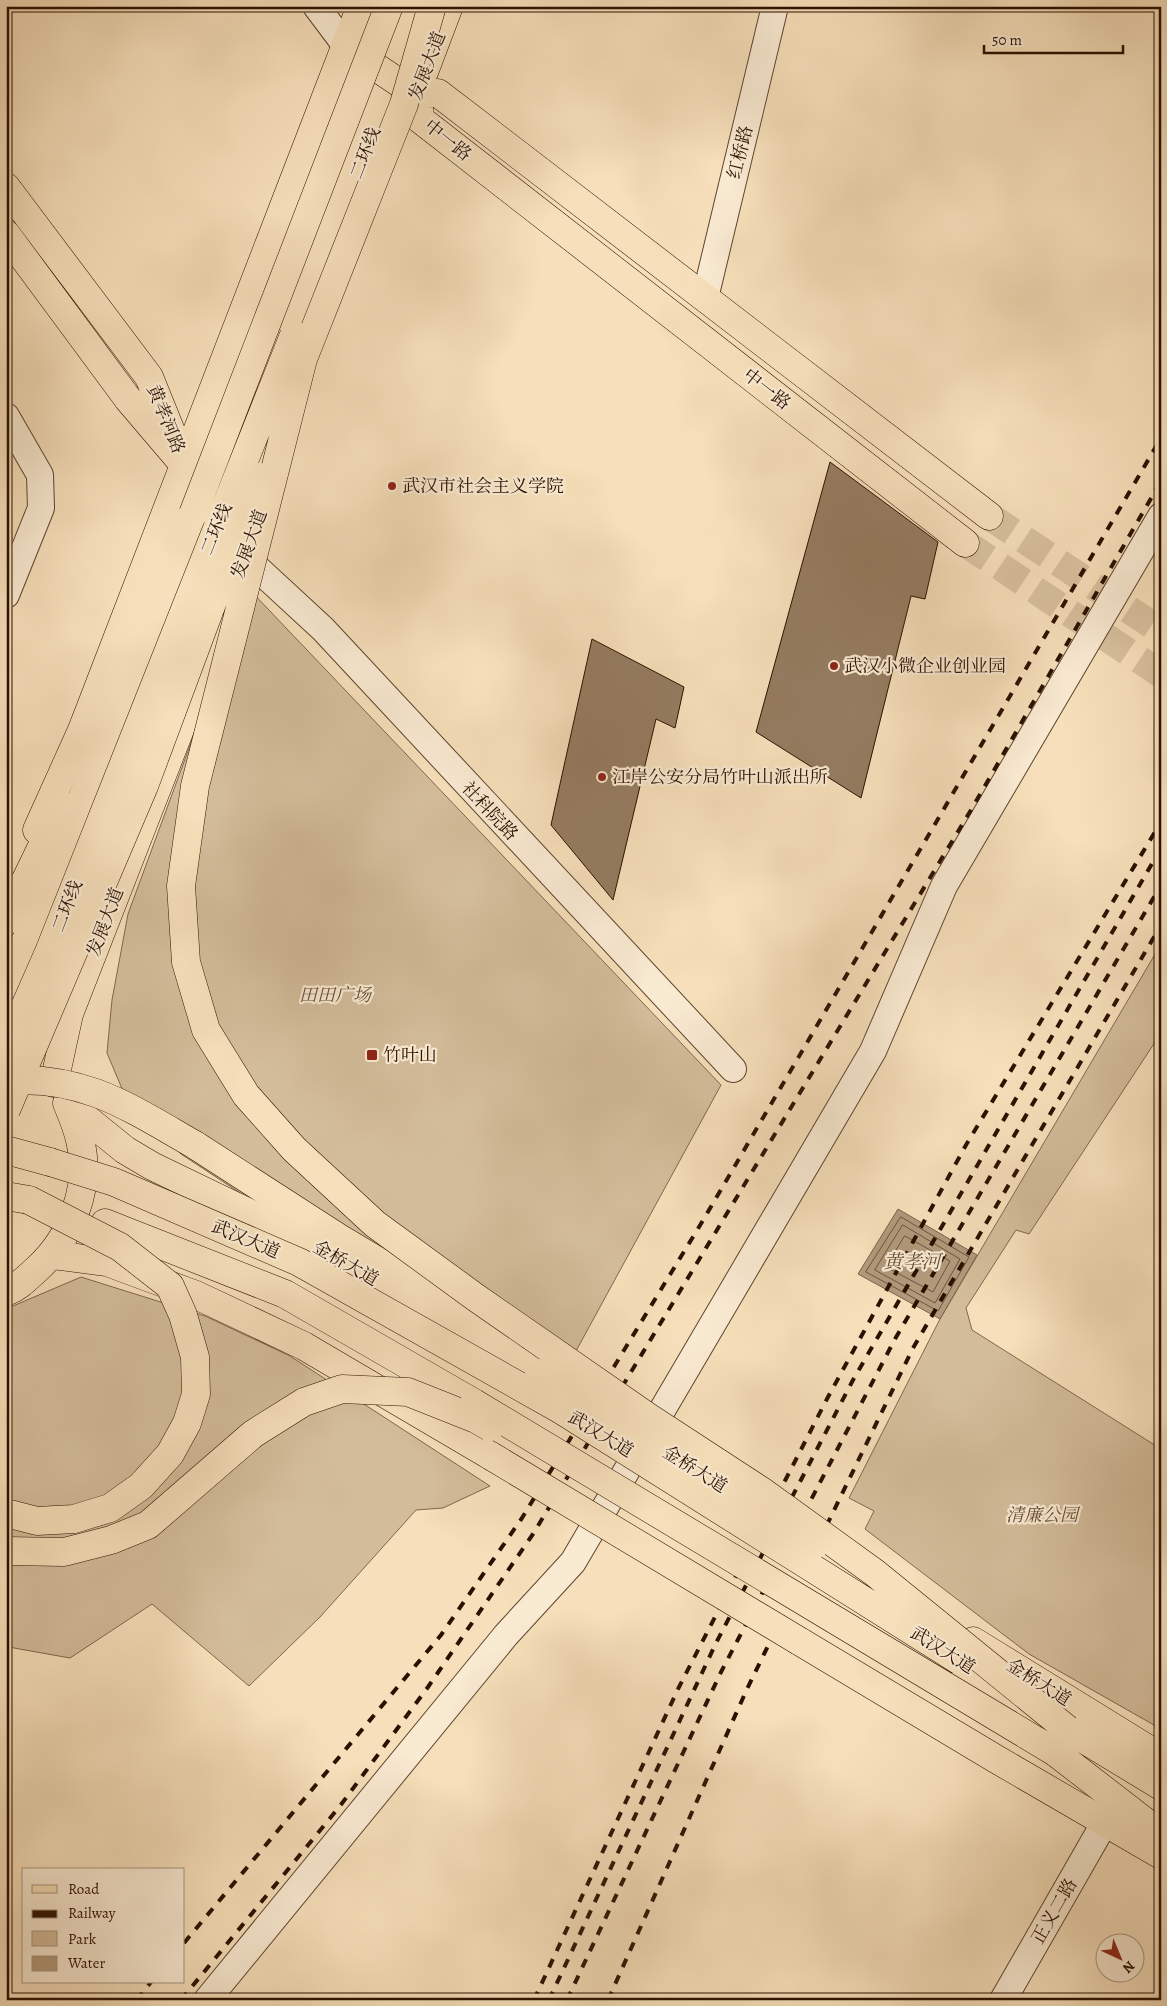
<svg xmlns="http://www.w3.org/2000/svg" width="1167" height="2006" font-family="Alegreya,'Noto Serif SC',serif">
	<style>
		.green { fill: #d3bc9a; stroke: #7f664d }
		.water { fill: #b1997b; stroke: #7b624a }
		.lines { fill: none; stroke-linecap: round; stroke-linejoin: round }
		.shore { stroke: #6e543e; stroke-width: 1 }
		.building { fill: #957c61; stroke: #2b1000 }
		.major-tunnel { stroke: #d8c09e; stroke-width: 28; stroke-dasharray: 28 14; stroke-linecap: butt }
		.minor-casing { stroke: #5e442e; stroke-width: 28 }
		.major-casing { stroke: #2b1000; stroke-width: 29 }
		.highway-casing { stroke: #2b1000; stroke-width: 29 }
		.minor { stroke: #f9ead2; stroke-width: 26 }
		.major { stroke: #f6dfba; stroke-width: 28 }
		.highway { stroke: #f6dfba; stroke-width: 28 }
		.rail { stroke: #2b1000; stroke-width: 4; stroke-dasharray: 9 9; stroke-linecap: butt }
		.major-bridge-casing { stroke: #2b1000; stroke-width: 29; stroke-linecap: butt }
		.highway-bridge-casing { stroke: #2b1000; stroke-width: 29; stroke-linecap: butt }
		.major-bridge { stroke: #f6dfba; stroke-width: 28 }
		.highway-bridge { stroke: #f6dfba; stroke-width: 28 }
		.poi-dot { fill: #8f2418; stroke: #f9ead2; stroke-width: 2 }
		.labels { text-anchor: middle; stroke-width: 4.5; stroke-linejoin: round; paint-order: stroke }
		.street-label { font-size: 18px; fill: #2b1000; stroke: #f9ead2 }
		.poi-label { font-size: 18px; fill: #2b1000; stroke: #f9ead2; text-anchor: start }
		.park-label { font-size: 18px; font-style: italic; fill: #664c36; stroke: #f9ead2 }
		.water-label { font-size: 19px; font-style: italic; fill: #674e37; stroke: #f9ead2 }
	</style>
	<rect width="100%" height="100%" fill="#f6dfba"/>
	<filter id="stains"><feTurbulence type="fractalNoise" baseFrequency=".004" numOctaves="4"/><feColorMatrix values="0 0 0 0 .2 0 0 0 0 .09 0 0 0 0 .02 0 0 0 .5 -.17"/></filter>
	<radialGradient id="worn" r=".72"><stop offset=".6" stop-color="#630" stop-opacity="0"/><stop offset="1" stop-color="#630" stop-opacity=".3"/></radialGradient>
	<path class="green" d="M248,588L721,1085L564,1373L275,1216L181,1154L128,1103L107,1053L112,1000L128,914Z
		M1161,944V1033L1029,1234L1016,1230L966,1308L972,1330L1161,1449V1729L1029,1654L865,1529L874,1511L849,1498L940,1319Z
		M81,1277L205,1316L290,1356L490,1486L443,1508L416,1510L320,1617L249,1686L152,1604L70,1658L14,1648L6,1644V1309Z"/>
	<path class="water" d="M898,1209L977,1255L940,1319L858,1274Z"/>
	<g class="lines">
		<path class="shore" d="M901,1217L969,1257L938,1311L866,1272Z
			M903,1225L960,1259L935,1303L875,1270Z
			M905,1236L950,1261L933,1292L886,1267Z"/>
	</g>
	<path class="building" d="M830,462L938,542L925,599L911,596L861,798L756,732Z
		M592,639L684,687L675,728L656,719L613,900L551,825Z"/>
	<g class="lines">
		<path class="major-tunnel" d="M989,516L1161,631
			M965,543L1161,674"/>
		<g class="minor-casing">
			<path id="minor" d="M316,6L346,46
				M705,298L775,6
				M6,416L40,475L41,508L6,595
				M244,556L323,629L733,1069
				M207,2000L506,1635L573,1562L873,1051L944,886L1161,516
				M1003,2000L1105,1822"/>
		</g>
		<g class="major-casing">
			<path id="major" d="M349,49L416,94
				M424,72L449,6
				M416,94L438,93L989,516
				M416,94L421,120L965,543
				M6,187L149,377L185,466L128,399L6,234
				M37,830L82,730L361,6
				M54,1083L69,1014L193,696L239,570
				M67,1103L125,1150L152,1166L305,1240L539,1373
				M53,1255L107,1262L196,1295L304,1346L491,1456
				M6,1292C19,1287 27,1278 37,1269C71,1238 92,1186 80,1140C77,1127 72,1115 67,1103
				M799,1641L996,1759L1161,1855
				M973,1641L1161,1757"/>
		</g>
		<g class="highway-casing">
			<path id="highway" d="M6,921L62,805
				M6,986L33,924L193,514
				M195,1145L339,1238L510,1340
				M6,1150L50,1162
				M6,1196L29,1200
				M105,1223L285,1294L474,1403
				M1067,1729L1161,1786
				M1055,1752L1161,1834"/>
		</g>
		<use href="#minor" class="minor"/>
		<use href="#major" class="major"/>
		<use href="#highway" class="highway"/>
		<path class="rail" d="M184,1943L441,1635L522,1518L702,1222L1161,438
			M137,2000L151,1982
			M181,2000L340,1806L428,1687L533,1534L971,810L1161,481
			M534,2000L678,1689L828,1397L966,1145L1161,822
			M549,2000L716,1643L853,1380L1161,848
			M567,2000L721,1672L895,1339L1161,885
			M608,2000L747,1689L913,1348L1161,925"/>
		<g class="major-bridge-casing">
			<path id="major-bridge" d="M539,1373L816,1544
				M491,1456L799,1641"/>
		</g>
		<g class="highway-bridge-casing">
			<path id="highway-bridge" d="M432,6L404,104L303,359L195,786L181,886L186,962L206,1030L246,1095L294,1149L375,1224L475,1297L648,1417L763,1492L875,1573L1067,1729
				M193,514L389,6
				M6,1050L49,952L294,335
				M6,1081C83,1074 132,1109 195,1145
				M6,1110L144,786L259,477
				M50,1162L114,1182L299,1262L558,1408L960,1661
				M474,1403L1055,1752
				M6,1513L37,1521L74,1519L110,1508L141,1486L170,1454L187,1423L196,1394L195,1357L183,1315L170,1286L120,1247L29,1200
				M6,1551L64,1552L111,1540L148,1525L253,1434L304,1402L342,1389L408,1392L476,1419L490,1427"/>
		</g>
		<use href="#major-bridge" class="major-bridge"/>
		<use href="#highway-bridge" class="highway-bridge"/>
	</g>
	<g class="poi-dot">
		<circle cx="392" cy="486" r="5"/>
		<circle cx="834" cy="666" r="5"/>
		<circle cx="602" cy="777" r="5"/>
		<rect x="366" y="1049" width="12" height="12" rx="2.5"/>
	</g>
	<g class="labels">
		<g class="street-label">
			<text transform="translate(427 66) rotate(-69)" y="6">发展大道</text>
			<text transform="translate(448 140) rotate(39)" y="6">中一路</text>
			<text transform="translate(740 152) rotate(-76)" y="6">红桥路</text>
			<text transform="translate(365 153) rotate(-69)" y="6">二环线</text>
			<text transform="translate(767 389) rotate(38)" y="6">中一路</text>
			<text transform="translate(166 419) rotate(68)" y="6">黄孝河路</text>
			<text transform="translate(216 529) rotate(-68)" y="6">二环线</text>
			<text transform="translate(249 544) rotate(-70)" y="6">发展大道</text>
			<text transform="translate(490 811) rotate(47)" y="6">社科院路</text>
			<text transform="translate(67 906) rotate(-69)" y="6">二环线</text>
			<text transform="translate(105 922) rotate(-69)" y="6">发展大道</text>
			<text transform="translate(246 1239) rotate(23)" y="6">武汉大道</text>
			<text transform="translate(346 1263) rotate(30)" y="6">金桥大道</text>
			<text transform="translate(601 1434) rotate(31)" y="6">武汉大道</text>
			<text transform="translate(695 1469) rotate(32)" y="6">金桥大道</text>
			<text transform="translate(943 1650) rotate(32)" y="6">武汉大道</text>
			<text transform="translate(1039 1682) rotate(32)" y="6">金桥大道</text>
			<text transform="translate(1054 1911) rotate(-60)" y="6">正义二路</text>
		</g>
		<g class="poi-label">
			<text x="402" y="492">武汉市社会主义学院</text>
			<text x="844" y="672">武汉小微企业创业园</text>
			<text x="612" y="783">江岸公安分局竹叶山派出所</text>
			<text x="383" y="1061">竹叶山</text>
		</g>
		<g class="park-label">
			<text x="335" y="1001">田田广场</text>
			<text x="1042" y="1521">清廉公园</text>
		</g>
		<g class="water-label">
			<text x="912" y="1268">黄孝河</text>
		</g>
	</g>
	<rect width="1167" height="2006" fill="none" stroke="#f6dfba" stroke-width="25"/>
	<rect x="8" y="8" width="1152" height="1991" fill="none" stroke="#2b1000" stroke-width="2.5"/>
	<rect x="12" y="12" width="1142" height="1981" fill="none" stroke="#2b1000"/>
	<rect x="22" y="1868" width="162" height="115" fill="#f9ead2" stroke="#a7937e"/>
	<rect x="32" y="1885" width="25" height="8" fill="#f6dfba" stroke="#a7937e"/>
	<text x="68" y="1894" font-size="15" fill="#2b1000">Road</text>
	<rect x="32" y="1910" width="25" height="8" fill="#2b1000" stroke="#a7937e"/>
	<text x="68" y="1918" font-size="15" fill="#2b1000">Railway</text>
	<rect x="32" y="1931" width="25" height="15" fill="#d3bc9a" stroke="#a7937e"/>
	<text x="68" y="1944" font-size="15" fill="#2b1000">Park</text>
	<rect x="32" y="1956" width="25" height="15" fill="#b1997b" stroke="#a7937e"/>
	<text x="68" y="1968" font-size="15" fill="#2b1000">Water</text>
	<g transform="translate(1120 1958) rotate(136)"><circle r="24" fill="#f9ead2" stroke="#a7937e"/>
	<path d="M0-4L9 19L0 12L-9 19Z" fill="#8f2418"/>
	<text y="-8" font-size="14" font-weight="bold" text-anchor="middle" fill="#2b1000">N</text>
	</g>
	<path d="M984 45v8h139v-8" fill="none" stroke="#2b1000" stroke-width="2.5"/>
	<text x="992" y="45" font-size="15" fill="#2b1000" stroke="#f9ead2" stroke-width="4" paint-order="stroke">50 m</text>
	<rect width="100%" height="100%" filter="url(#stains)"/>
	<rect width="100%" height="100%" fill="url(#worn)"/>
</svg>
